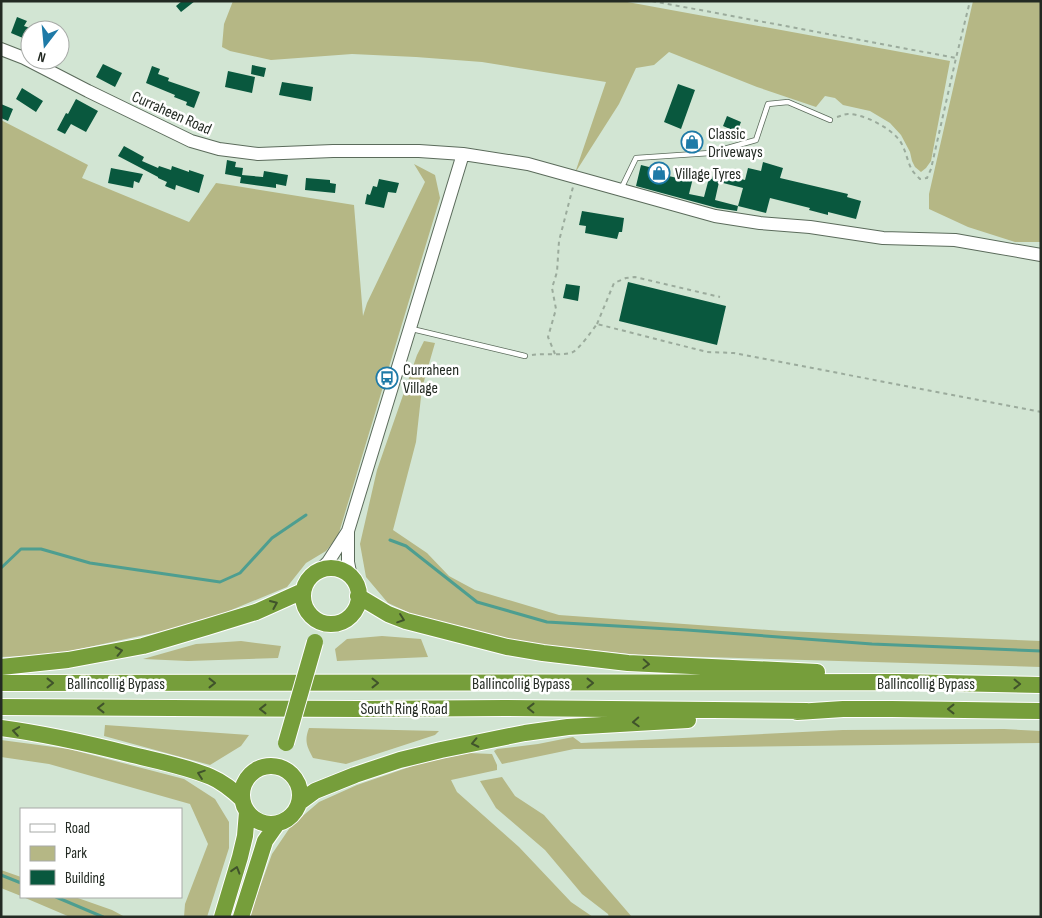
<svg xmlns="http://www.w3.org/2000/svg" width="1042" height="918" font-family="'Sofia Sans Condensed',sans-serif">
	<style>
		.green { fill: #b5b785 }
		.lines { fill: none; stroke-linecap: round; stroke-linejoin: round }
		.stream { stroke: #4e9e90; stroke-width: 3 }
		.building { fill: #09583e; fill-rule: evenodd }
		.lane-casing { stroke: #5b6b5b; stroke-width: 6 }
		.secondary-casing { stroke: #5b6b5b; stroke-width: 14 }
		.highway-casing { stroke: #fff; stroke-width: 18 }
		.path { stroke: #9bab9c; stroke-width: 2; stroke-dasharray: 4 4; stroke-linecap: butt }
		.lane { stroke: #fff; stroke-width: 4.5 }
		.secondary { stroke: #fff; stroke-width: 12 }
		.highway { stroke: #769e3b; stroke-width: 16 }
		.highway-bridge-casing { stroke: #fff; stroke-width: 18; stroke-linecap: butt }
		.highway-bridge { stroke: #769e3b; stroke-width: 16 }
		.oneway { stroke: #40532b }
		.labels { text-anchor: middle; stroke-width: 5; stroke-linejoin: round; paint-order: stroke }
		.street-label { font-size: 16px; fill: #232a23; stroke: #fff }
		.poi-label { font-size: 16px; fill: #232a23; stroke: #fff; text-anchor: start }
	</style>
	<rect width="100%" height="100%" fill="#d2e5d3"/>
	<path class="green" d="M233,1H622L950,61L931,161L926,168L921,172L915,167L912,161L910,152L901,135L890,123L870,111L843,105L835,98L825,96L816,107L757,87L669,52L654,65L636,68L619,104L575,173L606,82L482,62L416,57L352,54L271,60L230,51L222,47L224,24Z
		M973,1H1041V242H1015L968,227L929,209V194Z
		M1,120L88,165L82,178L189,222L216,183L236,186L354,205L363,316L367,303L425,182L414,164L435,175L440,198L338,536L326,551L306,563L287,587L200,623L52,655L1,657Z
		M424,341L435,343L422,388L416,442L393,530L427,553L449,576L475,590L559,615L782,631L1041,641V667L638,655L526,643L412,614L388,603L366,577L360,544L377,470L417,355Z
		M382,636L421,639L428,657L337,661L335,649L347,639Z
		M241,641L281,646L278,658L188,661L143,659L196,644Z
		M105,725L249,735L241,746L210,765L104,736Z
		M309,728L439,731L435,735L346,764L313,758C307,747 304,741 309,728Z
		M1004,729L1041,731V743L574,749L502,764L494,751L497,749L538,744L573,737L581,743L843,730Z
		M1,740L69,749L184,779L215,799L229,822V848L207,917H184L185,904L208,844L190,804L49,764L1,757Z
		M469,753L492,754L497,765V770L451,780L457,792L519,847L571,902L593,917H249L272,854L291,826L319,802L357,785L421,763Z
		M502,777L515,796L544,815L632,917H609L608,914L582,894L545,850L496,808L480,781Z
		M1,870L21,877V896L1,888Z
		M23,897H75L112,910L125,917H70Z"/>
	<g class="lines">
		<path class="stream" d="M390,540L406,546L477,602L547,622L687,630L872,644L1041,651
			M1,568L21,549H41L90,563L220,582L240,573L272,538L306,515
			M1,875L21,883
			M56,897L103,917"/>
	</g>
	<path class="building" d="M182,1H195L181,12L176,6Z
		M17,17L27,21L24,26L30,28V41L11,33Z
		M103,64L122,73L115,87L96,77Z
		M252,65L266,68L264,77L251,74Z
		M152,66L160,69L158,74L169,78L168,81L200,92L194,108L186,105L187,102L174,97L175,95L146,83Z
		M228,71L255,77L252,93L225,87Z
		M282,82L313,87L311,101L279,95Z
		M678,84L695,90L681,129L664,122Z
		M22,88L43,101L36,112L16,99Z
		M76,99L98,111L86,132L71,124L65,134L57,130L66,113L68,114Z
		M1,104L13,109L8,121L1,118Z
		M727,116L741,122L737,132L723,126Z
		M124,146L144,157L142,161L158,168L159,166L171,170L172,166L189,172V170L204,175L199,193L176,185L175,190L165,186L167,182L158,178V177L118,156Z
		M227,160L236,162L235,167L243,168L242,175L263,177L264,171L288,175L286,186L276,184V188L240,183L241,177L225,174Z
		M763,162L783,168L780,178L848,194L847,197L861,201L856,219L828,212V215L809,210L810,208L770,198L766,213L738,206L737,211L717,208L636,186L641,165L665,171L664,175L682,179V176L693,178L689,194L704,197L709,178L712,179L714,172L745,180L748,168L761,171ZM719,182L743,188L738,206L715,200Z
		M111,168L116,169L143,174L139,183L134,181L133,188L108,183Z
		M306,178L330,180V183L336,184L335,193L305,190Z
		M379,179L399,183L396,193L388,192L384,208L365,204L367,194L370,195L373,186L377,187Z
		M582,211L624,218L622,232H619L617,239L585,233L586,226L579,225Z
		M628,282L726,306L717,345L619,321Z
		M566,284L580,286L578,301L563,298Z"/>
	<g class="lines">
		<g class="lane-casing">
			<path id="lane" d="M621,189L636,158L710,153L756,140L768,104L788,102L830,120
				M412,329L525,356"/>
		</g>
		<g class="secondary-casing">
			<path id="secondary" d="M1,49L24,58L88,91L191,141L219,149L258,154L333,151H419L463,154L528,164L715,216L760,223L810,227L883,238L955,240L1041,255
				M348,531V562L351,577
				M320,570L328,562L348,531L410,328L463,154"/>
		</g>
		<g class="highway-casing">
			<path id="highway" d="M303 596a28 28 0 1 1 56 0a28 28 0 1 1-56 0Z
				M358,596L388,614L406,621L507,647L543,653L628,663L817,672
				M1,667L68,660L143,646L207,627L256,612L303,591
				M1,683L899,682L1041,685
				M1,707L359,709L505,708L807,711
				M797,712L843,709H892L1041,711
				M1,728C46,734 90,744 133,755C158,761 188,767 211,777C223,782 232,790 242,799
				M242 795a29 29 0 1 1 58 0a29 29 0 1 1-58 0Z
				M300,802L315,791L355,775L400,760L441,750L525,733L568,727L688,720
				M222,917L240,857L245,836L247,812
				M241,917L265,841L277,824"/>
		</g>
		<path class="path" d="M652,1L956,58
			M837,117C841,116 844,114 848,114C864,114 891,128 900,141C906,150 907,161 912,170C914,173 917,176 920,179L927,178L931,169L956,58L970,1
			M597,324L614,283L626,278L635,277L720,297
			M555,354L548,337L556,309L552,288L557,272L559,241L573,187
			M532,355C543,353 564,356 573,352C580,348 591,332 597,324L707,352L734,353L1041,412"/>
		<use href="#lane" class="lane"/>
		<use href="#secondary" class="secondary"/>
		<use href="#highway" class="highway"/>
		<g class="highway-bridge-casing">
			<path id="highway-bridge" d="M286,743L315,642"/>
		</g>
		<use href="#highway-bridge" class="highway-bridge"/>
	</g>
	<defs><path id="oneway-chevron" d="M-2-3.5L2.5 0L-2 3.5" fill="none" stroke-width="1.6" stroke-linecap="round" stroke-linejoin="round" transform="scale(1.25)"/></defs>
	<g class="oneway">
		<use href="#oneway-chevron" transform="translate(274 604) rotate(-23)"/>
		<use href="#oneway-chevron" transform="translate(401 619) rotate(19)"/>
		<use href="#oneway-chevron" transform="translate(119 651) rotate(-12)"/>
		<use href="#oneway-chevron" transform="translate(646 664) rotate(3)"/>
		<use href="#oneway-chevron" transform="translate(50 683)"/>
		<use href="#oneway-chevron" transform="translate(212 683)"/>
		<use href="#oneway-chevron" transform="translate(375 683)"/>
		<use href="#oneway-chevron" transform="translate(590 683)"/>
		<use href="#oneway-chevron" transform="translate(1017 684) rotate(1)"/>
		<use href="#oneway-chevron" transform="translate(101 708) rotate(-180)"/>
		<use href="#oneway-chevron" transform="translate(531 708) rotate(-179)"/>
		<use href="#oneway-chevron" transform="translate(263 709) rotate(-180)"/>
		<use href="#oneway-chevron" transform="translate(951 709) rotate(-180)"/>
		<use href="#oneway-chevron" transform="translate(636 722) rotate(177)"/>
		<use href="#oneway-chevron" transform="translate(16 731) rotate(-171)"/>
		<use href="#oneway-chevron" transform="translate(475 743) rotate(168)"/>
		<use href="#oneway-chevron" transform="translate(201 774) rotate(-161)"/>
		<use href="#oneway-chevron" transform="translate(236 870) rotate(-73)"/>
	</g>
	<defs>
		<g id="shop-ring" transform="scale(1.125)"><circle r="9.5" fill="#fff" stroke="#1e7aa7" stroke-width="1.5"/><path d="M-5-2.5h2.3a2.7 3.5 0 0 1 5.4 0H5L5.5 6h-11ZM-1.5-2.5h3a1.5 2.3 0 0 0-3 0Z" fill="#1e7aa7"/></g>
		<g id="bus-ring" transform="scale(1.125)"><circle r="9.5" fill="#fff" stroke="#1e7aa7" stroke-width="1.5"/><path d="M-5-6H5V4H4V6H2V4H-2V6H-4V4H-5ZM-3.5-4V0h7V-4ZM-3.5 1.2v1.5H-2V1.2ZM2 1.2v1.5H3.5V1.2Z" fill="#1e7aa7"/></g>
	</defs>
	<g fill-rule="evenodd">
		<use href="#shop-ring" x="692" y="142"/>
		<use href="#shop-ring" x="659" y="173"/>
		<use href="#bus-ring" x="387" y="378"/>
	</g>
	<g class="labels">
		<g class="street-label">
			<text transform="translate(172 112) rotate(24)" y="6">Curraheen Road</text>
			<text x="116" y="689">Ballincollig Bypass</text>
			<text x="521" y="689">Ballincollig Bypass</text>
			<text x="926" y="689">Ballincollig Bypass</text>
			<text x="404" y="714">South Ring Road</text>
		</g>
		<g class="poi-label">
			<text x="708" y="139">Classic<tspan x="708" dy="18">Driveways</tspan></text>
			<text x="675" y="179">Village Tyres</text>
			<text x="403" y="375">Curraheen<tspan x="403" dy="18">Village</tspan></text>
		</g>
	</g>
	<rect width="1042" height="918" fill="none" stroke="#232a23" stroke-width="5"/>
	<rect x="20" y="808" width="162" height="90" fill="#ffffff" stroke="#a7aaa7"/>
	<rect x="30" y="824" width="25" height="8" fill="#ffffff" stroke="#a7aaa7"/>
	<text x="65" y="833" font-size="15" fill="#232a23">Road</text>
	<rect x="30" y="846" width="25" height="15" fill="#b5b785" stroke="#a7aaa7"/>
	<text x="65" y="858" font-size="15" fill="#232a23">Park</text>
	<rect x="30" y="870" width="25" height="15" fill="#09583e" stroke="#a7aaa7"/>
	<text x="65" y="883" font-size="15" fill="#232a23">Building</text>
	<g transform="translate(45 45) rotate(196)"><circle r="24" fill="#ffffff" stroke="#a7aaa7"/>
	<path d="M0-4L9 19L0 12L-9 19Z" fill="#1e7aa7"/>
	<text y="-8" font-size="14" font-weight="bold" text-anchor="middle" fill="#232a23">N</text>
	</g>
</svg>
